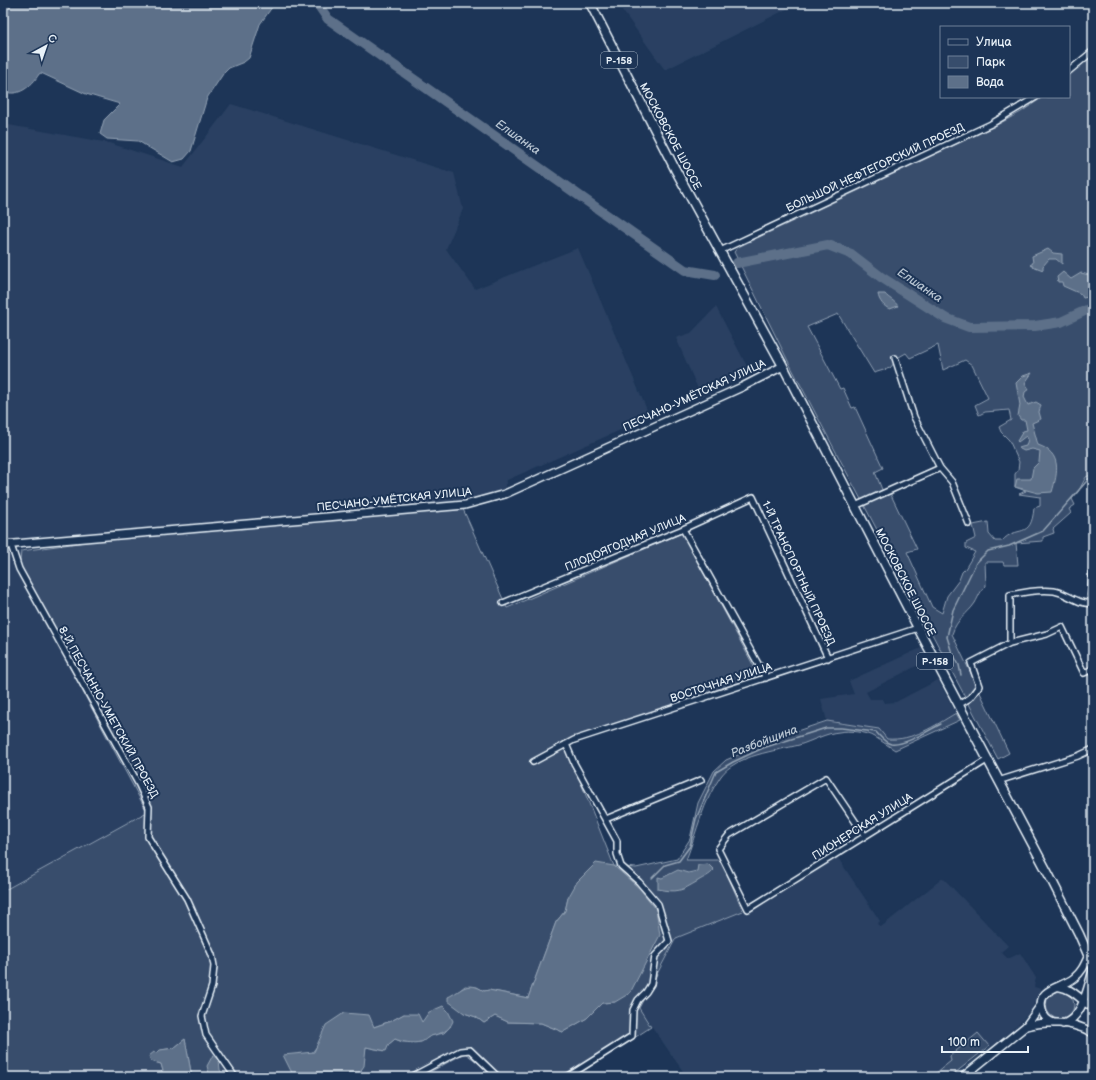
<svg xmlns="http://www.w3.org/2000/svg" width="1096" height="1080" font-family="'Balsamiq Sans',sans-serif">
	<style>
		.built { fill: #2a4162 }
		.green { fill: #374d6c; stroke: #909fb2; fill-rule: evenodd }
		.water { fill: #5d7089; stroke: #95a4b5 }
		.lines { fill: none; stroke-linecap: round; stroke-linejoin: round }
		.stream { stroke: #95a4b5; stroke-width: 1.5 }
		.river { stroke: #5d7089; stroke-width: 10 }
		.minor-casing { stroke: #e8f1f8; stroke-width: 8 }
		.secondary-casing { stroke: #e8f1f8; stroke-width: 10 }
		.primary-casing { stroke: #e8f1f8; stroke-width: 11 }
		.minor { stroke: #1d3557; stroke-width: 5 }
		.secondary { stroke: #1d3557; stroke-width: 7 }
		.primary { stroke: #1d3557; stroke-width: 8 }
		.labels { text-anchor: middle; stroke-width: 4; stroke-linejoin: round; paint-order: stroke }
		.shield { fill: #1d3557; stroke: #abb9c8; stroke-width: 1 }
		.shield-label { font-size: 10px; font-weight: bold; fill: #e8f1f8 }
		.street-label { font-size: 11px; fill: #e8f1f8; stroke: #1d3557 }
		.water-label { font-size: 12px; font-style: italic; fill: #b7c4d1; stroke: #1d3557 }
	</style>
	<rect width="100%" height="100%" fill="#1d3557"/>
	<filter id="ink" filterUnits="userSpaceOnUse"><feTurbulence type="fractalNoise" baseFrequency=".025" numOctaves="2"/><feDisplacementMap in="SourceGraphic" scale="8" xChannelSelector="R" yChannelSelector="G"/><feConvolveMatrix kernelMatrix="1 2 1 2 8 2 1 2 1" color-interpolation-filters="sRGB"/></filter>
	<g filter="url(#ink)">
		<path class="built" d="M617,3H799L665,70Z
			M231,104L454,173L463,209L446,249L475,289L578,248L650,417L507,480L504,489L469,500L3,540V124L109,143L183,167Z
			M716,307L751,374L695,400L698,389L676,338L691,333Z
			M21,551L19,572L147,812L3,891V552Z
			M921,648L928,660L866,692L870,699H883L885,703L896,702L938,680L956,713L916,736L896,740L887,739L879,729L827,721L821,699L854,694L849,681Z
			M836,855L880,921L877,924L881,927L943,878L1008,946L1001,952L1008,959L1020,953L1036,978L1034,987L1041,989L1031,1010L1019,1024L954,1077H687L639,1008L676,938L748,909Z
			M465,1053L497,1077H422Z"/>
		<path class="green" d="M1093,55V474L1086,477L1078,492L1072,499L1075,505L1069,509L1071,513L1053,529L1054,533L1043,537V541L1016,543L1018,565H1004L1003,562H985L986,586C980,591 979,596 975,603C967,615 957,618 952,634L1009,753L998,759L789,363L734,252L738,247L991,128L1021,112L1043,97H1069V75ZM838,314L874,373L890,368L899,357L906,353L910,358L938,345L943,370L965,360L972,365L988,398L975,405L979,415L985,412L1009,410L1011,420L999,427L1001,432L1009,440L1019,462L1018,470L1015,474V487L1026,491L1019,494L1040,497V506L1034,508C1031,541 1017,524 1002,541H995L989,534L988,522L973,525L976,538L966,543V548L975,552L965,569L962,572L959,580L947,596L942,613L932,607L907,552L917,549L891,495V489L883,492L875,472L883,468L855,407L852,408L843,388L840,389L807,327Z
			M463,509L507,608L682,533L759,676L565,743L614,866L636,868L677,859L690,839L698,803L714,771L726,760L794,732L827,721L879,729L887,739C913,741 934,726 956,713L960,720L895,750C888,746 882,741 875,737C868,732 848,730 839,732C826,733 812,741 799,745C776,751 736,755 721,776C703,801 697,832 686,860H721L743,911L676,938L639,1008L651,1027L574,1077H497L465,1053L421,1077H356L361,1072L366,1047L385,1051L389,1044L395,1039L402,1042H421L430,1036L444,1033L451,1026L421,1023L404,1014L391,1021L317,1046L294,1077H194L191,1072L185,1039L174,1048L161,1050L151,1061L161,1064L163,1071L154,1077H3V891L147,812L19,572L21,551L114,538ZM568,898L615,1002L602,1003L587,1018L563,1032L541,1023L508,1022L495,1016L484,1023L476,1017L464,1013L455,994L465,986L477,987L484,991L489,990L528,998L556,922L565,911Z
			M1046 1005a14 14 0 1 1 28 0a14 14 0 1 1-28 0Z
			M978,1033L989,1046L950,1077H931L951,1061L950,1056Z"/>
		<path class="water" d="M3,3H275L260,24L249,58L244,62L229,68L223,74L207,98L191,151L184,159L173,162L138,141L107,139L100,134L104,120L120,104L86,94L41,73L39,74C32,86 18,98 3,91Z
			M1048,249L1053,253L1062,254V264L1056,259H1049L1043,266V270L1030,265L1033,263L1032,256Z
			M1063,272L1071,279L1081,273L1093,276V296L1083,298L1081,294L1063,286L1062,282H1058L1057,277Z
			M878,294H885C889,299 894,300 898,306L890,309C884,307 879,301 878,294Z
			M1032,373L1025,383L1029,389L1025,392L1024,397L1028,405L1036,402L1041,405L1039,412L1041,419L1032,423L1038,445C1062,453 1058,472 1052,492L1038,493L1015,487L1017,479H1031L1033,468L1039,462L1040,451L1032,449L1024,451L1018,448L1026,446L1028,439L1026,436L1018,442L1017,441L1023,431L1027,430L1025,420H1021L1018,416L1020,405L1016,383L1023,376Z
			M596,863L614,866L640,889L656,909L660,935L630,993L615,1002L602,1003L587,1018L563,1032L541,1023L508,1022L495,1016L484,1023L476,1017L464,1013L448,1001V997C463,990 467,980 484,991L489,990L528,998L556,922L565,911L568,898L577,882Z
			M708,864L714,870C709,876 704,877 698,881C681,891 678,893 658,889V877L662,878L678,870L688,873L697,871L698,865Z
			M443,1006L448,1011L453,1021C449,1032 441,1033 431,1036C427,1037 424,1042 420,1042C413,1044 402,1042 395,1039L389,1044L386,1051L366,1047L364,1066L356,1077H294L283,1055L314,1052L326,1025L344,1013L369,1015L374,1027L391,1021L404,1014H418L422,1022L429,1012Z
			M185,1039L191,1072L194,1077H154L163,1071L161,1064L151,1061L149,1056L154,1052L157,1053L160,1050L174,1048Z
			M213,1055L219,1059L220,1070L222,1073L216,1077H210L207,1066Z"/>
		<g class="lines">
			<path class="stream" d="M961,675L959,665L951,650L947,637L953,610L976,563L988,551L1009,546L1043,531L1093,474
				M652,878L665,865L679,861L690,846L696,819L716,772L733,762L763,748L826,728H841L876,732C881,737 884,742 891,744C905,746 929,730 941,724"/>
			<path class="river" d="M317,3L328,19L685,270L715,275
				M737,263L828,245L851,254L881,277L945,318L969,327L1035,326L1061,322L1093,307"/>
			<g class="minor-casing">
				<path id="minor" d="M1069,71L1093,51
					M720,251L991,124L1036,97
					M895,358L914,417L940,468L952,482L969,524
					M855,506L940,468
					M683,529L766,678
					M11,545L19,569L139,785L149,807L148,837L187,899L212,955L214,966L212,986L202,1016L206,1035L235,1077
					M503,603L683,529L753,497L828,658
					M1090,603L1093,563
					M1010,643V595C1024,592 1040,589 1054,591C1067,593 1080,606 1093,603
					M958,705L970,698L979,686L971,663L1010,643L1047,634L1062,627L1084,673L1093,669
					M566,744L574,763L617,841V854L621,866L639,882L658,904L669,941L655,956L651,984L646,992L638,1000L633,1010L632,1036L567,1077
					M533,762L574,740L918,628
					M998,781L1078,756L1093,749
					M606,819L701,780
					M865,836L826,778L729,835L718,849L748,909L987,760
					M411,1077L460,1051L470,1050L498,1077"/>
			</g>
			<g class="secondary-casing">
				<path id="secondary" d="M3,545L465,505L505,494L742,387L783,366
					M1060,987C1072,988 1082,1001 1093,1008
					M1054,1023C1048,1021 1043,1016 1042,1010C1036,988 1062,988 1074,978C1082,972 1085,964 1089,955
					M1063,1024C1083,1018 1087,988 1093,971
					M1026,1026C1048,1021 1073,1021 1093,1033
					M963,1077L1026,1026L1041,1005"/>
			</g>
			<g class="primary-casing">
				<path id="primary" d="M590,3L675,169L783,366L918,628L1050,877L1079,934L1093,966"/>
			</g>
			<use href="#minor" class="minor"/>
			<use href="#secondary" class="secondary"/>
			<use href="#primary" class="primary"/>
		</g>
	</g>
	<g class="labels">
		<g class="shield">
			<rect x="601" y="52" width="36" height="16" rx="3"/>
			<rect x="917" y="653" width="36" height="16" rx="3"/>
		</g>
		<g class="shield-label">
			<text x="619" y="64">Р-158</text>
			<text x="935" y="665">Р-158</text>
		</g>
		<g class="street-label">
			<text transform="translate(671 136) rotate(62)" y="4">МОСКОВСКОЕ ШОССЕ</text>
			<text transform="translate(875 167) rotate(-25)" y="4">БОЛЬШОЙ НЕФТЕГОРСКИЙ ПРОЕЗД</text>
			<text transform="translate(694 395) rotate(-25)" y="4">ПЕСЧАНО-УМЁТСКАЯ УЛИЦА</text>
			<text transform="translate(394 499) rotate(-6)" y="4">ПЕСЧАНО-УМЁТСКАЯ УЛИЦА</text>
			<text transform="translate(625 542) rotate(-23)" y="4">ПЛОДОЯГОДНАЯ УЛИЦА</text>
			<text transform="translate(799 573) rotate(65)" y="4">1-Й ТРАНСПОРТНЫЙ ПРОЕЗД</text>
			<text transform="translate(906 582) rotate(63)" y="4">МОСКОВСКОЕ ШОССЕ</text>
			<text transform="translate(721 682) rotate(-18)" y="4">ВОСТОЧНАЯ УЛИЦА</text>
			<text transform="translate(109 712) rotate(61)" y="4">8-Й ПЕСЧАННО-УМЕТСКИЙ ПРОЕЗД</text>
			<text transform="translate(862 826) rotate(-32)" y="4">ПИОНЕРСКАЯ УЛИЦА</text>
		</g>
		<g class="water-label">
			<text transform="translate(518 137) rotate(35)" y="4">Елшанка</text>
			<text transform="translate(920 285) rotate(34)" y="4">Елшанка</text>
			<text transform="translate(764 741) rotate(-21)" y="4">Разбойщина</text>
		</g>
	</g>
	<rect width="1096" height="1080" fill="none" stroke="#1d3557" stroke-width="16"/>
	<rect x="8" y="8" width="1080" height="1064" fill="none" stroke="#e8f1f8" stroke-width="1.5" filter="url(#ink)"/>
	<rect x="940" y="26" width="130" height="72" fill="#1d3557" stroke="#6e8097"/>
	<rect x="948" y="39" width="20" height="6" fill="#1d3557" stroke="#6e8097"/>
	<text x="976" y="46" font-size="12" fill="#e8f1f8">Улица</text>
	<rect x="948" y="56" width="20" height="12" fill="#374d6c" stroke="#6e8097"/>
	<text x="976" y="66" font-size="12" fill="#e8f1f8">Парк</text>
	<rect x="948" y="76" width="20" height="12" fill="#5d7089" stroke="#6e8097"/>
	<text x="976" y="86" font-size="12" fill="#e8f1f8">Вода</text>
	<g transform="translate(46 46) rotate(40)" stroke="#1d3557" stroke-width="3" paint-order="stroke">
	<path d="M0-3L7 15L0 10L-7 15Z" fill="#e8f1f8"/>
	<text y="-6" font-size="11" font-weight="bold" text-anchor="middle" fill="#e8f1f8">С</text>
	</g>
	<path d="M942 1046v6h86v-6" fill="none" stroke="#e8f1f8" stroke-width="2"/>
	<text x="948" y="1046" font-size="12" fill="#e8f1f8" stroke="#1d3557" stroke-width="3" paint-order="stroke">100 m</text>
</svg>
